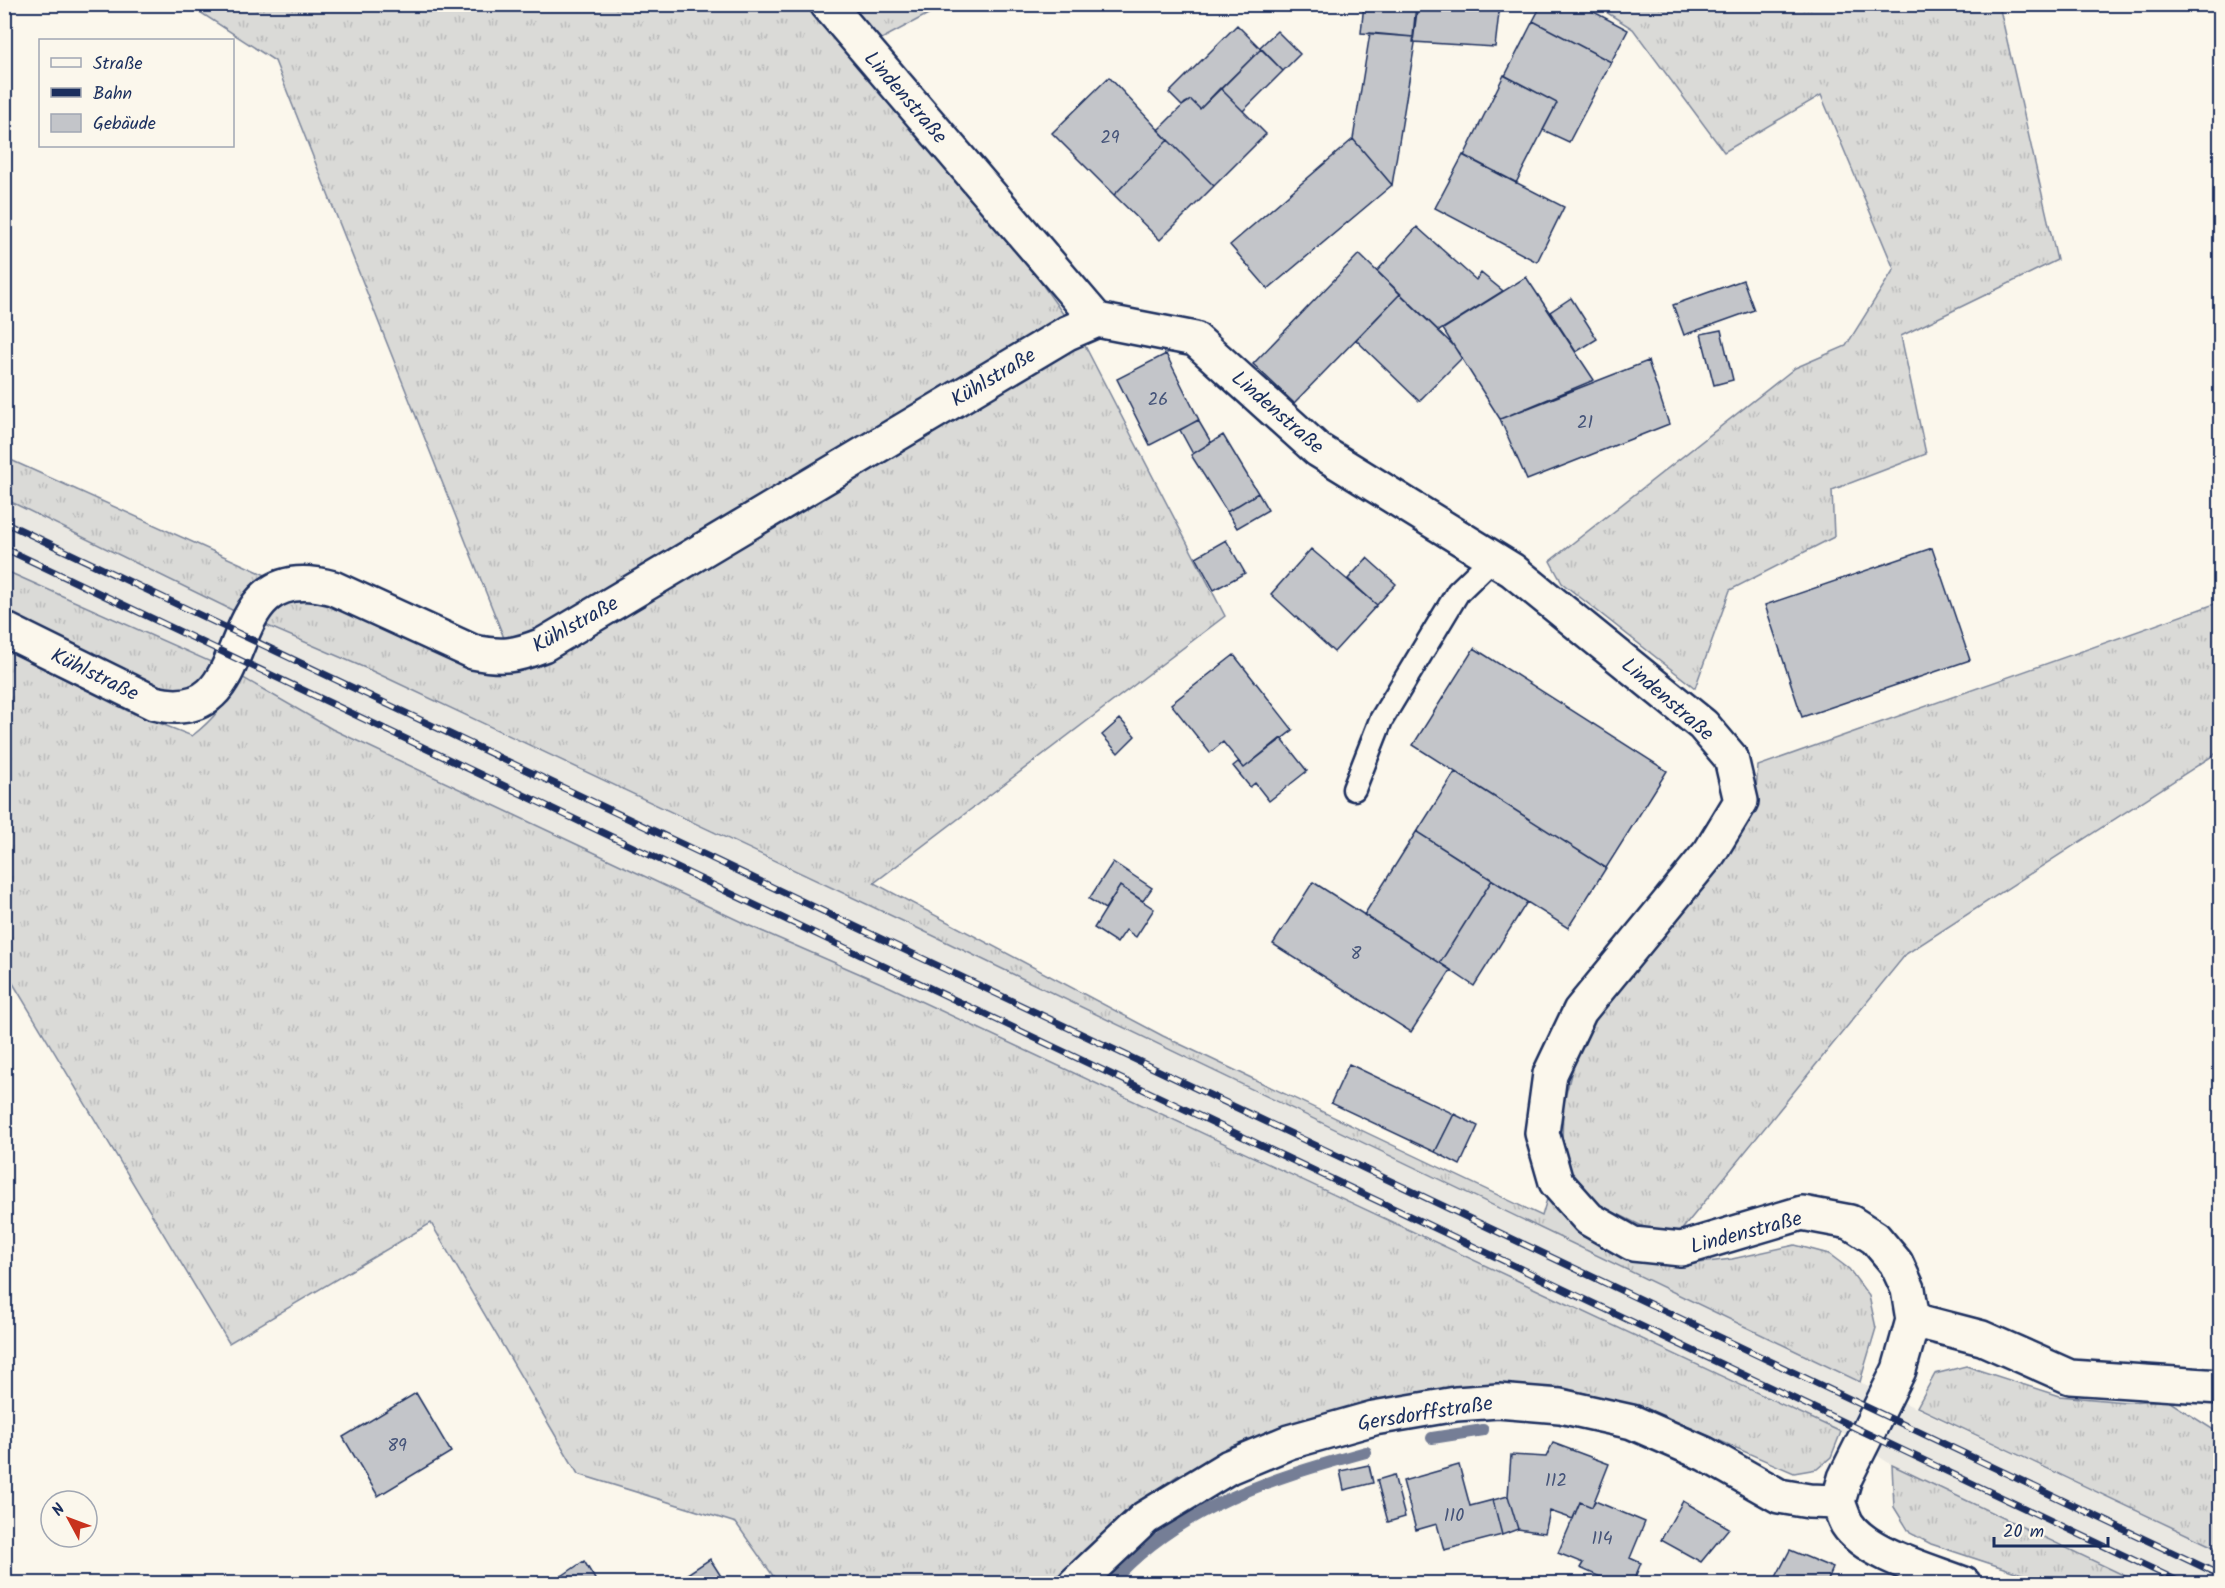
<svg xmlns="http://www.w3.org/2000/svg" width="2225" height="1588" font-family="Kalam,sans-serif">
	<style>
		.built { fill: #eae8e2 }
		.grass { fill: url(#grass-tufts); stroke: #7a849a; stroke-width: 1.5 }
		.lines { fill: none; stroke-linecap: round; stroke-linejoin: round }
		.stream { stroke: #747e96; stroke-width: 12 }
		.building { fill: #c3c5c9; stroke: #1b2f5e; stroke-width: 1.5 }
		.lane-casing { stroke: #1b2f5e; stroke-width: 27 }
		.street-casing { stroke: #1b2f5e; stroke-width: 38 }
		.lane { stroke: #fbf7ec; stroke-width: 22 }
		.street { stroke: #fbf7ec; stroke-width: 33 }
		.rail-casing { stroke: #1b2f5e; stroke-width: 7 }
		.rail { stroke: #fbf7ec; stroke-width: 4.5; stroke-dasharray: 14; stroke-linecap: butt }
		.labels { text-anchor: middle; stroke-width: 4.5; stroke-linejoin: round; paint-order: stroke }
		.number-label { font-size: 18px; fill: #455479 }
		.street-label { font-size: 21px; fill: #1b2f5e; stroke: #fbf7ec }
	</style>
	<defs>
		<pattern id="grass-tufts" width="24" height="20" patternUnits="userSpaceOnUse" patternTransform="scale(1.5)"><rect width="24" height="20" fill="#dadad7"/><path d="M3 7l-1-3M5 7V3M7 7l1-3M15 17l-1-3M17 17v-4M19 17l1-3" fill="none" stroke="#babbbb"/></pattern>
	</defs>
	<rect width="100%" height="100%" fill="#fbf7ec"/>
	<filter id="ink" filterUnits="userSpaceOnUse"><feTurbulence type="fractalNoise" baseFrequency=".0167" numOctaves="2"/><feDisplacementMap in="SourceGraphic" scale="12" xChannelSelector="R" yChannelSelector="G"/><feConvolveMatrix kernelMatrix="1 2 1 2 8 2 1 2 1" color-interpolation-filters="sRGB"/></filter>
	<g filter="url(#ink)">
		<path class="built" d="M4,499L234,611L211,662L5,570Z
			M263,624L370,670L911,925L1860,1382L2220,1550V1583H2140L1892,1465L1841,1432L888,986L750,926L332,729L240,676Z"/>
		<path class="grass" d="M189,5H945L872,44L1066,318L564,624L506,643L275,61Z
			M1595,5H1999L2057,260L1901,336L1926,454L1832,490L1834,537L1730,590L1695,688L1562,583L1550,561L1795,368L1846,346L1894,269L1821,95L1724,152L1633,29Z
			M1082,340L1225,616L874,883L1163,1036L1542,1216L1547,1199L1579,1226L1652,1261L1682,1265L1732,1259L1795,1245L1829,1254L1849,1269L1869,1296L1876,1328L1860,1382L911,925L370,670L263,624L286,597L329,601L474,664Z
			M4,457L270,577L251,589L234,611L5,499Z
			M4,570L211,662L195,689L152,687L5,613Z
			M2220,602V751L1906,954L1680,1232L1664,1234L1648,1229L1601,1206L1570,1177L1562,1145L1563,1106L1577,1050L1595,1013L1707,879L1754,812L1758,766Z
			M5,649L128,711L192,736C214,719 228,701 240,676L332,729L750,926L888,986L1841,1432L1831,1457L1817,1469L1794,1473L1681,1424L1625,1404L1565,1388L1500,1386L1237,1449L1177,1476L1131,1508L1084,1550L1055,1583H778L736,1523L578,1474L431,1223L229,1343L5,970Z
			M1966,1366L2059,1396L2125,1402L2167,1400L2220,1434V1550L1917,1407L1935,1374Z
			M1892,1465L2140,1583H2049L1931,1544L1910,1533L1894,1507Z"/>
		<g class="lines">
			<path class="stream" d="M1432,1438L1483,1430
				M1110,1584C1176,1508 1272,1478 1366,1452"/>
		</g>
		<path class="building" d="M1364,4H1416L1413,37L1361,33Z
			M1418,4H1500L1495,47L1413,42Z
			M1542,4H1579L1628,30L1611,62L1533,21Z
			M1533,21L1611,62L1569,142L1543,130L1557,103L1505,76Z
			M1237,25L1261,49L1200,109L1191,100L1182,106L1169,93Z
			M1277,31L1300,54L1283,71L1260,47Z
			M1370,33L1413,37L1415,43L1392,185L1353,139Z
			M1261,49L1283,71L1243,111L1221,89Z
			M1504,75L1557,103L1516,183L1464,156Z
			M1109,77L1168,140L1114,195L1052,133Z
			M1220,88L1266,134L1214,186L1158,130L1185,103L1191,100L1200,109Z
			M1353,139L1392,185L1268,289L1230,245Z
			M1168,140L1214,186L1160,240L1114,195Z
			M1463,155L1564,207L1537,262L1435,208Z
			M1417,227L1476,280L1481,273L1503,291L1439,331L1377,271Z
			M1359,254L1400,294L1294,403L1253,364Z
			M1526,277L1594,380L1500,419L1443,329Z
			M1743,280L1754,310L1684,335L1673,305Z
			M1400,294L1453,345L1462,358L1419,401L1356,340Z
			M1571,298L1597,339L1576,352L1550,312Z
			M1721,330L1733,380L1714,385L1701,334Z
			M1166,354L1199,420L1150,445L1117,379Z
			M1648,361L1669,424L1527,480L1500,419Z
			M1198,420L1211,442L1193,454L1180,430Z
			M1223,435L1258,493L1227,512L1191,455Z
			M1258,493L1268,510L1237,528L1227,512Z
			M1226,540L1245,573L1214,590L1196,557Z
			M1932,548L1970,660L1802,717L1765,605Z
			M1311,549L1377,605L1334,652L1271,594Z
			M1367,558L1396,584L1377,605L1348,579Z
			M1474,648L1667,771L1606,868L1413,745Z
			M1234,655L1293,730L1244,768L1223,742L1210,753L1171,704Z
			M1120,719L1135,736L1118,753L1102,735Z
			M1281,738L1307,771L1269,801L1255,783L1250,787L1233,766L1238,762L1244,768Z
			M1455,772L1606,868L1568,928L1417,832Z
			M1418,829L1417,832L1492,880L1440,963L1364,915Z
			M1113,862L1152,888L1143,901L1120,886L1105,909L1089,899Z
			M1492,880L1527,902L1474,986L1440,963Z
			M1313,882L1451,970L1411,1032L1273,944Z
			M1120,886L1154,909L1136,937L1126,930L1117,943L1094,928Z
			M1349,1064L1454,1114L1435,1152L1331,1103Z
			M1454,1114L1478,1126L1460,1165L1435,1152Z
			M416,1393L451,1452L378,1496L343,1437Z
			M1553,1443L1609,1464L1592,1507L1580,1502L1573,1519L1550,1511L1545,1533L1518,1529L1508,1496L1511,1455L1546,1457Z
			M1369,1465L1373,1483L1344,1490L1340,1471Z
			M1459,1465L1470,1506L1493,1500L1502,1535L1444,1550L1437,1524L1416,1530L1403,1481Z
			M1394,1475L1405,1517L1388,1522L1377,1480Z
			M1508,1496L1518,1529L1502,1535L1493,1500Z
			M1595,1501L1645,1522L1630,1558L1641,1563L1633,1582L1616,1584L1580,1568L1583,1563L1558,1553L1580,1502L1592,1507Z
			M1683,1501L1729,1528L1701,1562L1661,1540Z
			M1790,1550L1833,1568L1826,1584H1785L1775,1579Z
			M710,1559L726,1584H672Z
			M584,1561L598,1584H550Z"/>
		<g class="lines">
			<g class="lane-casing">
				<path id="lane" d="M1354,789L1381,720L1458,592L1493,558"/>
			</g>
			<g class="street-casing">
				<path id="street" d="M827,4L1097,320L1195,339L1318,450L1512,570L1703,725L1731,758L1741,801L1710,852L1580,1011L1550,1074L1542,1133L1556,1182L1589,1219L1633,1244L1681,1249L1802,1213L1850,1222L1875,1238L1896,1263L1908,1289L1913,1320L1899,1370L1845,1478L1838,1502
					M4,629L154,703C268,731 206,553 333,588L473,652C503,658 515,656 543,645L1067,333L1097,320
					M1913,1320L1982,1338L2070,1377L2220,1387
					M1838,1502C1841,1509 1843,1517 1847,1524C1866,1554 1931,1571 1964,1584
					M1075,1584L1145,1518L1229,1467L1289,1442L1374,1418L1456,1404L1498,1401L1560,1406L1632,1422L1705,1454L1779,1496L1809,1501L1838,1502"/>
			</g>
			<use href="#lane" class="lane"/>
			<use href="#street" class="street"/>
			<g class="rail-casing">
				<path id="rail" d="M4,522L2220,1575
					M4,548L2184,1584"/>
			</g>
			<use href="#rail" class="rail"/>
		</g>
	</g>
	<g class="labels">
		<g class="number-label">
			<text x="1110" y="143">29</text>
			<text x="1158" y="405">26</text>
			<text x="1585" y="428">21</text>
			<text x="1356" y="959">8</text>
			<text x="397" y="1451">89</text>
			<text x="1556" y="1486">112</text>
			<text x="1454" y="1521">110</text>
			<text x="1602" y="1544">114</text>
		</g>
		<g class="street-label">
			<text transform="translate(906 97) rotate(49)" y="7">Lindenstraße</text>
			<text transform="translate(993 377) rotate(-31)" y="7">Kühlstraße</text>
			<text transform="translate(1278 412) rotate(41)" y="7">Lindenstraße</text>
			<text transform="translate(575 624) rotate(-29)" y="7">Kühlstraße</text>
			<text transform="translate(95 674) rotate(26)" y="7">Kühlstraße</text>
			<text transform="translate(1668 699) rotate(41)" y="7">Lindenstraße</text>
			<text transform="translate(1746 1232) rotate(-15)" y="7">Lindenstraße</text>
			<text transform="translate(1425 1413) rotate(-9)" y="7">Gersdorffstraße</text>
		</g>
	</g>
	<rect width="2225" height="1588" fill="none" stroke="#fbf7ec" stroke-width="24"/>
	<rect x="12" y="12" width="2201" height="1564" fill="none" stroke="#1b2f5e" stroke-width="2" filter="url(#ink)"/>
	<rect x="39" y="39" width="195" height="108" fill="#fbf7ec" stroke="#a1a7b3" stroke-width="1.5"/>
	<rect x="51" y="58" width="30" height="9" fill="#fbf7ec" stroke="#a1a7b3" stroke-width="1.5"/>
	<text x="93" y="69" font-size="18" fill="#1b2f5e">Straße</text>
	<rect x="51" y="88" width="30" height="9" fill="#1b2f5e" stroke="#a1a7b3" stroke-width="1.5"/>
	<text x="93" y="99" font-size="18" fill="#1b2f5e">Bahn</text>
	<rect x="51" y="114" width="30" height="18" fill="#c3c5c9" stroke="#a1a7b3" stroke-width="1.5"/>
	<text x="93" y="129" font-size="18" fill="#1b2f5e">Gebäude</text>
	<g transform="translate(69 1519) rotate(311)"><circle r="28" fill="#fbf7ec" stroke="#a1a7b3" stroke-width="1.5"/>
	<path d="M0-4.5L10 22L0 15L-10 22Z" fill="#c8321e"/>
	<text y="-9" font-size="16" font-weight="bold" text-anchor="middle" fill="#1b2f5e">N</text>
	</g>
	<path d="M1994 1537v9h114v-9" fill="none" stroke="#1b2f5e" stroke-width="3"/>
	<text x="2003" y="1537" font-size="18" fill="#1b2f5e" stroke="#fbf7ec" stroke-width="4.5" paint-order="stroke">20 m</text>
</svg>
